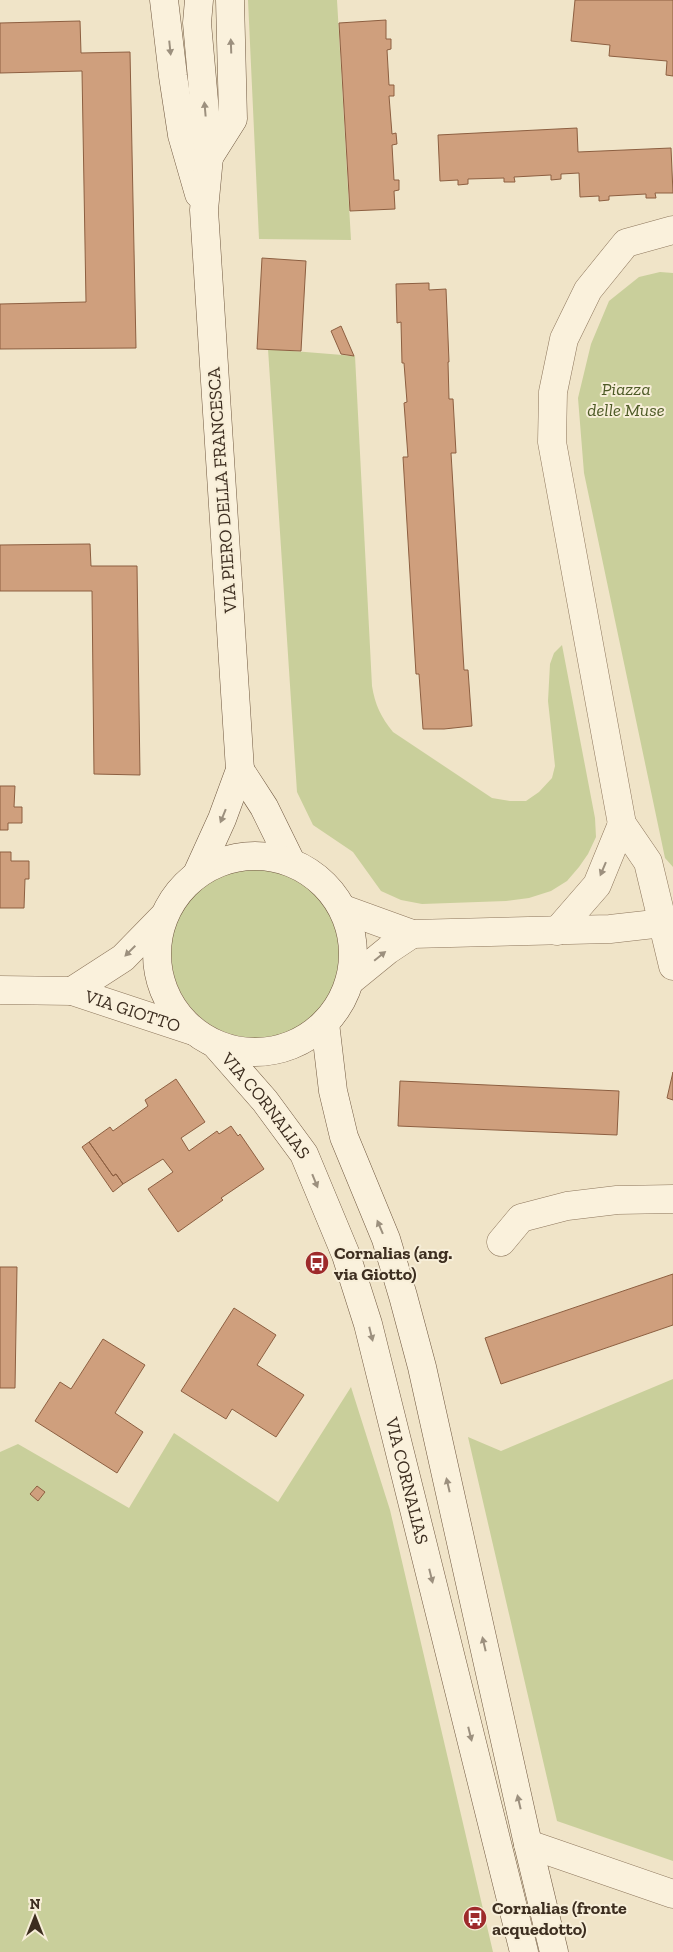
<svg xmlns="http://www.w3.org/2000/svg" width="673" height="1952" font-family="'Zilla Slab',serif">
	<style>
		.green { fill: #c9cf9b }
		.building { fill: #cf9f7d; stroke: #8d5f41 }
		.lines { fill: none; stroke-linecap: round; stroke-linejoin: round }
		.street-casing { stroke: #8d765c; stroke-width: 29 }
		.secondary-casing { stroke: #6f573f; stroke-width: 29 }
		.street { stroke: #faf1dc; stroke-width: 28 }
		.secondary { stroke: #faf1dc; stroke-width: 28 }
		.oneway { fill: #9c907e }
		.labels { text-anchor: middle; stroke-width: 4; stroke-linejoin: round; paint-order: stroke }
		.park-label { font-size: 18px; font-style: italic; fill: #4d5a26; stroke: #f7eed8 }
		.street-label { font-size: 18px; fill: #3d2e20; stroke: #f7eed8 }
		.poi-label { font-size: 18px; font-weight: bold; fill: #3d2e20; stroke: #f7eed8; text-anchor: start }
	</style>
	<rect width="100%" height="100%" fill="#f0e4c8"/>
	<path class="green" d="M248,0H337L351,240L259,239Z
		M660,272L673,273V867L665,858L584,473L578,398L591,344L609,301L639,277Z
		M268,349L355,356L372,686C375,705 381,717 393,732L492,798L510,801H526L539,792L552,778L555,766L548,701L550,664L554,653L562,645L595,818L596,837L588,854L579,867L567,881L551,891L529,898L506,901L422,904L401,900L381,891L353,852L313,825L297,792Z
		M171 953a85 85 0 1 1 170 0a85 85 0 1 1-170 0Z
		M673,1379V1861L557,1821L468,1437L501,1451Z
		M351,1387L390,1510L493,1952H0V1452L18,1444L129,1508L174,1433L278,1502Z"/>
	<path class="building" d="M575,0H673V76L666,75L667,61L609,56L610,45L571,41Z
		M386,20V39H391V49L387,50L389,85H394V96H389L392,134L396,133L397,144L392,145L394,180H399V190L394,191L395,209L350,211L339,23Z
		M80,21L81,53L130,52L136,348L0,349V304L86,302L82,71L0,73V23Z
		M577,128L578,152L671,148L673,193H655L656,198H646V194L609,196V200L599,201V196L580,197L579,173L561,174V179L551,180V175L514,177L515,182H504V178L468,179V184L458,185V180L440,181L438,135Z
		M262,258L306,261L301,351L257,349Z
		M429,283V290L446,289L449,362H448L449,399H453L456,453H451L464,670H468L472,726L444,729H423L419,674H416L403,457H408L404,403L407,402L404,363H402L401,322L397,323L396,284Z
		M341,326L354,356L341,354L331,331Z
		M90,544L91,566H137L140,775L94,774L92,591H0V545Z
		M0,786H15L14,807H22V823H8V830H0Z
		M0,852H11V861H29V879H25L24,908H0Z
		M673,1072V1100L667,1098Z
		M176,1079L205,1122L181,1138L189,1151L217,1131L219,1134L231,1126L238,1136L240,1134L264,1169L221,1198L223,1200L178,1232L148,1189L173,1172L163,1159L123,1184L116,1174L113,1176L89,1142L110,1127L113,1131L148,1106L145,1100Z
		M400,1081L619,1091L617,1135L398,1126Z
		M89,1142L113,1176L116,1174L123,1184L113,1192L82,1147Z
		M0,1267H17L15,1388H0Z
		M673,1274V1325L501,1384L485,1338Z
		M234,1308L276,1335L257,1365L304,1395L276,1437L232,1409L226,1419L181,1391Z
		M103,1339L145,1365L115,1413L143,1432L117,1473L35,1421L60,1382L71,1389Z
		M37,1486L45,1492L38,1501L30,1494Z"/>
	<g class="lines">
		<g class="street-casing">
			<g id="street">
				<path d="M673,230L626,243L588,290L564,339L553,392L552,442L622,824L648,862L673,966"/>
				<path d="M343,909L412,934L610,929L673,922"/>
				<path d="M557,931L597,885L622,824"/>
				<path d="M350,981L388,950L412,934"/>
				<path id="s1" d="M0,990L72,991L193,1031"/>
				<path d="M72,991L123,958L164,916"/>
				<path d="M501,1242L521,1218L567,1206L617,1200L673,1199"/>
				<path d="M528,1844L673,1894"/>
			</g>
		</g>
		<g class="secondary-casing">
			<g id="secondary">
				<path d="M164,0L173,76L182,135L199,194"/>
				<path d="M209,157L233,119L230,0"/>
				<path d="M240,770L264,807L291,862"/>
				<circle cx="255" cy="954" r="98"/>
				<path d="M197,874L222,819L240,770L204,210L209,157L197,23L199,0"/>
				<path d="M325,1023L333,1091L344,1137L386,1239L403,1296L422,1367L528,1844L554,1952"/>
				<path id="s2" d="M215,1044L265,1101L304,1154L346,1255L368,1324L524,1952"/>
			</g>
		</g>
		<use href="#street" class="street"/>
		<use href="#secondary" class="secondary"/>
	</g>
	<defs><path id="oneway-solid" d="M-6-.8H1V-3.2L6.5 0L1 3.2V.8H-6Z" transform="scale(1.25)"/></defs>
	<g class="oneway">
		<use href="#oneway-solid" transform="translate(231 46) rotate(-92)"/>
		<use href="#oneway-solid" transform="translate(170 48) rotate(84)"/>
		<use href="#oneway-solid" transform="translate(205 109) rotate(-95)"/>
		<use href="#oneway-solid" transform="translate(223 816) rotate(112)"/>
		<use href="#oneway-solid" transform="translate(603 869) rotate(113)"/>
		<use href="#oneway-solid" transform="translate(130 951) rotate(135)"/>
		<use href="#oneway-solid" transform="translate(380 956) rotate(-39)"/>
		<use href="#oneway-solid" transform="translate(315 1181) rotate(68)"/>
		<use href="#oneway-solid" transform="translate(380 1227) rotate(-113)"/>
		<use href="#oneway-solid" transform="translate(371 1334) rotate(76)"/>
		<use href="#oneway-solid" transform="translate(448 1485) rotate(-103)"/>
		<use href="#oneway-solid" transform="translate(431 1576) rotate(76)"/>
		<use href="#oneway-solid" transform="translate(484 1644) rotate(-103)"/>
		<use href="#oneway-solid" transform="translate(470 1734) rotate(76)"/>
		<use href="#oneway-solid" transform="translate(519 1802) rotate(-103)"/>
	</g>
	<defs>
		<g id="bus-disc" transform="scale(1.25)"><circle r="9.5" fill="#9e2a2b" stroke="#f7eed8"/><path d="M-5-6H5V4H4V6H2V4H-2V6H-4V4H-5ZM-3.5-4V0h7V-4ZM-3.5 1.2v1.5H-2V1.2ZM2 1.2v1.5H3.5V1.2Z" fill="#fff"/></g>
	</defs>
	<g fill-rule="evenodd">
		<use href="#bus-disc" x="317" y="1263"/>
		<use href="#bus-disc" x="475" y="1918"/>
	</g>
	<g class="labels">
		<g class="park-label">
			<text x="626" y="395">Piazza<tspan x="626" dy="21">delle Muse</tspan></text>
		</g>
		<g class="street-label">
			<text transform="translate(222 490) rotate(-94)" y="6">VIA PIERO DELLA FRANCESCA</text>
			<text dy="6" stroke="none"><textPath href="#s1" startOffset="136">VIA GIOTTO</textPath></text>
			<text dy="6" stroke="none"><textPath href="#s2" startOffset="80">VIA CORNALIAS</textPath></text>
			<text dy="6" stroke="none"><textPath href="#s2" startOffset="485">VIA CORNALIAS</textPath></text>
		</g>
		<g class="poi-label">
			<text x="334" y="1259">Cornalias (ang.<tspan x="334" dy="21">via Giotto)</tspan></text>
			<text x="492" y="1914">Cornalias (fronte<tspan x="492" dy="21">acquedotto)</tspan></text>
		</g>
	</g>
	<g transform="translate(35 1917)" stroke="#f7eed8" stroke-width="4" paint-order="stroke">
	<path d="M0-4L9 19L0 12L-9 19Z" fill="#3d2e20"/>
	<text y="-8" font-size="14" font-weight="bold" text-anchor="middle" fill="#3d2e20">N</text>
	</g>
</svg>
